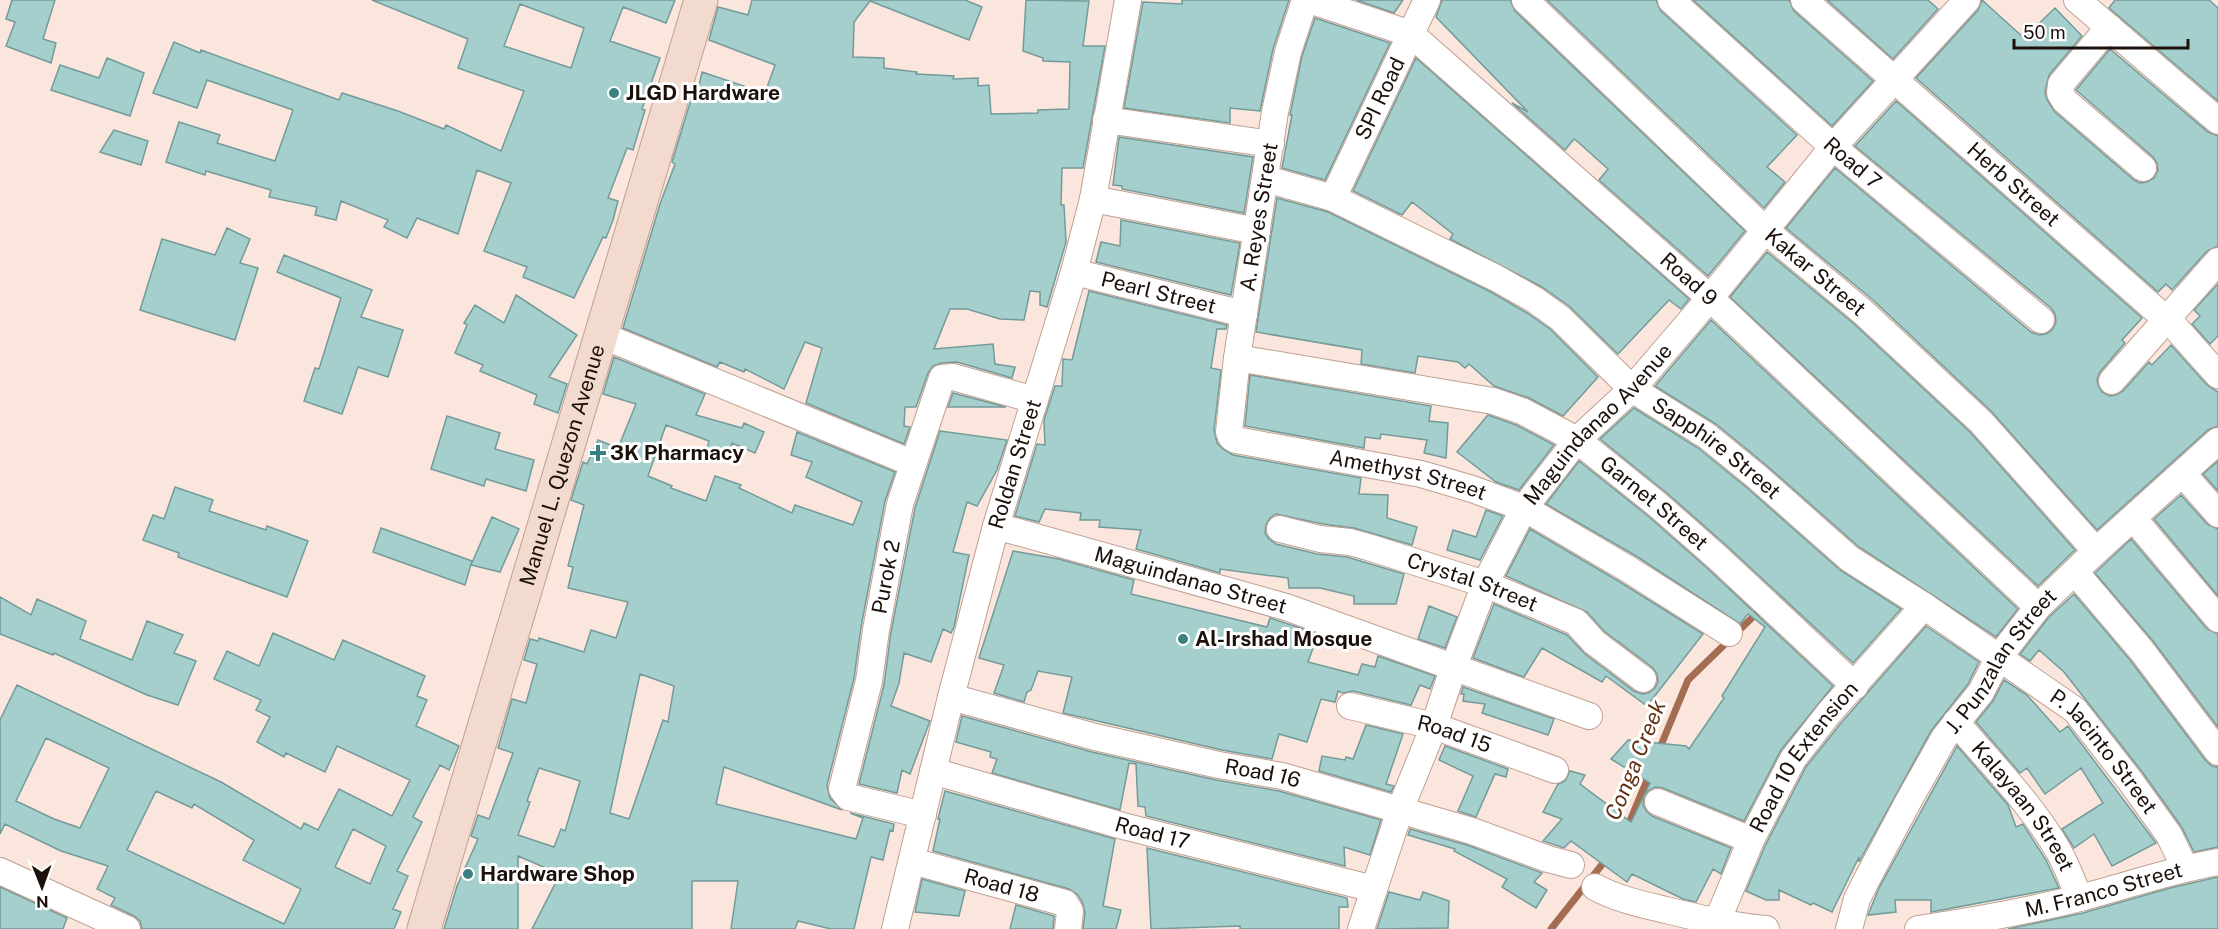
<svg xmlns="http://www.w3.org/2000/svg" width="2218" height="929" font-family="'Public Sans',sans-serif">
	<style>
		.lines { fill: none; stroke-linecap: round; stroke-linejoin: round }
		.stream { stroke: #a46c50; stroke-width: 7 }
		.building { fill: #a5cfcd; stroke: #739b9a; stroke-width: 1.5; fill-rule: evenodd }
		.minor-casing { stroke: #c0a091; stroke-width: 28 }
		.secondary-casing { stroke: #c0a091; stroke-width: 35 }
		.minor { stroke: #fff; stroke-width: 26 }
		.secondary { stroke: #f3dace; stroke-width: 33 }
		.poi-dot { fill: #398180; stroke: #fff; stroke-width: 2 }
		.labels { text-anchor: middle; stroke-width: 6; stroke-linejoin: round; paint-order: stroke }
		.poi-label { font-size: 21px; font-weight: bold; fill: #1b100a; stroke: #fff; text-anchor: start }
		.street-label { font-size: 21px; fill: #1b100a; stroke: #fff }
		.water-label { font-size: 22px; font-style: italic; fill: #633117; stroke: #fff }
	</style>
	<rect width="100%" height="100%" fill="#fae6dc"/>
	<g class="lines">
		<path class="stream" d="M1659,750L1688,680L1758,612
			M1627,828L1649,775
			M1551,929L1608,857"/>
	</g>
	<path class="building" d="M12,0H55L43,39L56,43L51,63L6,46L15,22L6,19Z
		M372,0H675L666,23L623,7L610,41L660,58L642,109L645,110L633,150L627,148L608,198L618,201L613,220L606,238L603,237L574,298L523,277L527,267L484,251L511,183L477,170L458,234L417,218L407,238L384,227L388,220L341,201L336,220L315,215L317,207L269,197L271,190L206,171L205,175L166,162L179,122L220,135L217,143L275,161L293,110L207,80L197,108L153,93L174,42L200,53L201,50L339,100L342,93L398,111L444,129L446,125L501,151L524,91L458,68L468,39ZM520,4L584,28L571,68L504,46Z
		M752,0H965L982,7L969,40L870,1L854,22L853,57L884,58V68L917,72L916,74L954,76L953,79L978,78V86L989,85L991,114L1038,113V110L1069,109L1070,62L1043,61V58L1023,51L1026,0L1089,1L1083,46H1105L1083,168H1062L1061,205H1064L1066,242L1047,307L1040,305V292L1030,291L1024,320L1000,319L967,309H950L934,349L993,344L995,364L1015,367L1012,378L957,362L941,363L933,366L928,373L916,407H905L904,426L910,427L904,444L806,403L822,348L805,342L784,389L745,369L744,372L720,362L717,367L623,328L660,204L675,164L672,162L693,93L697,94L702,72L765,93L775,65L709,40L718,7L748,15Z
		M1182,0H1289L1273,49L1260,111L1230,108V123L1124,108L1143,2L1182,4Z
		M1356,0H1403L1394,13Z
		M1442,0H1510L1515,11L1745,231L1708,276L1599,180L1608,169L1578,142L1574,139L1565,150L1512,103L1528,112L1436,17Z
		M1547,0H1656L1661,11L1797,135L1767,167L1785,182L1764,208Z
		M1693,0H1789L1794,11L1873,81L1832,126Z
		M1827,0H1928L1938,9L1893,59Z
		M1982,0L2024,38L2055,8L2082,36L2049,75L2045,91L2047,100L2055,112L2134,180L2140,183L2147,182L2154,178L2158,170L2157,163L2153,157L2076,90L2110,49L2208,132L2218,136V246L2207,251L2172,290L2166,284L2158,292L1916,78L1978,10Z
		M2115,0H2209L2218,8V101L2109,8Z
		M1315,18L1390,43L1325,180L1282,168L1292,115H1290L1302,56Z
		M107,58L144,73L130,116L51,90L60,65L99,78Z
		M1416,58L1689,299L1681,309L1669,300L1618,354L1569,306L1542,287L1450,239L1453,234L1412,202L1402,215L1353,191Z
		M1896,101L2142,318L2122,340L2125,343L2100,372L2097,379L2098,385L2102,392L2110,396L2116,395L2123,391L2149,362L2152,365L2171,345L2207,385L2218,392V426L2208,430L2097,530L1991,411L1873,300L1786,228L1835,168L2031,332L2039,335L2046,334L2052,330L2056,322L2055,314L2051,308L1855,146Z
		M114,130L148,141L141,165L100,152Z
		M1119,137L1253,157L1244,213L1122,189V186L1113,185Z
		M1277,198L1328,212L1489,291L1527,313L1550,329L1598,377L1563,416L1529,398L1494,386L1469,364L1465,368L1458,362L1418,356L1415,373L1361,364L1362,350L1256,332Z
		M1121,220L1240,243L1231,295L1096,262L1101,242L1120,246Z
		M227,228L250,239L240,263L258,268L235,340L140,310L162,239L215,255Z
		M1767,252L1853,323L1970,432L2075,550L2038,586L1730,297Z
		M284,255L372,290L361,317L403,330L388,377L358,367L342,414L304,401L315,368L319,369L341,298L277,272Z
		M2218,284V336L2210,344L2192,324L2200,316L2194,310Z
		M1089,291L1227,325L1226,329H1217L1211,368L1221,370L1214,430L1217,443L1223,449L1233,455L1361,478L1359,494L1388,495L1387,518L1417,527L1412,545L1354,528L1323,524L1276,514L1270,518L1266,525L1265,533L1269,539L1276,544L1317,554L1347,557L1404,574L1396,604H1354V596L1320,588H1289L1288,578L1220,569V573L1136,549L1141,530L1099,527L1100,520H1080L1081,513L1045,509L1039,522L1015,516L1037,444L1045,445L1044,420L1055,386H1062L1063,359L1072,360Z
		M516,295L577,335L549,377L567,384L558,413L534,404L537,395L480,371L483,365L455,353L467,325L464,323L475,305L504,323Z
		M1711,320L2018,609L1996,637L1859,547L1766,465L1716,424L1655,386Z
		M614,357L705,394L696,415L742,428L744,423L764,432L755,453L732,443L727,459L706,452L709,441L666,425L648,476L672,486L671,488L706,501L715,476L741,485L739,488L792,513L795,505L853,525L862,502L806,477L812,462L791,455L797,432L895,472L885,501L861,627L854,678L827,785L830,798L842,810L724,767L716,804L856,839L863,818L850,813L894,824L893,831L890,830L883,860L871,857L854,929H831L798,921L795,929H731L738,881H692V929H532L560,874L518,856V929H444L457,886L478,839L471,836L478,815L489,819L513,753L498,748L512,699L526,703L537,664L524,660L530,639L538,641L539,638L584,652L591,630L616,638L628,602L568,588L573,567L568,566L584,505L571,500L583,462L587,464L598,440L618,448L636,404L603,394ZM640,674L674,686L668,722L663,720L629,819L610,813ZM539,768L580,781L565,831L561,829L554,847L518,835L530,802L527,801Z
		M1250,375L1431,406L1429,421L1448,423L1446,458L1424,453L1427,440L1381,434L1380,439L1365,437L1364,448L1245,426Z
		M953,393L1006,407H948Z
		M1634,408L1698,448L1746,487L1840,570L1901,609L1853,663L1727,546L1668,494L1600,439Z
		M1488,415L1516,425L1554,445L1519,490L1496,482L1457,452Z
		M447,416L500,433L495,449L534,460L526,491L486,479L484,486L431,469Z
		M940,431L1007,440L997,470L977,506L967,502L953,552L969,555L954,627L951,633L943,629L931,662L904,653L899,683L891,706L930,721L910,774L902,770L897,793L859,784L884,685L891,632L915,508Z
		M1579,461L1648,516L1707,568L1833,686L1781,750L1744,821L1663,788L1655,787L1648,791L1644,796L1643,805L1647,812L1652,816L1731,848L1721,874L1713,869L1696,902L1683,899L1632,874L1627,882L1571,841L1564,848L1543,841L1562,819L1543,812L1558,784L1565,781L1570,771L1585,775L1580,784L1631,822L1650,783L1611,759L1628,740L1686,746L1689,749L1724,698L1722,696L1765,627L1748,614L1740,624L1636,556L1546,504Z
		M2218,461V491L2203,474Z
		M175,487L213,500L209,511L266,530L267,526L308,541L287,597L178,557L179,553L143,540L153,515L164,519Z
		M2181,495L2207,524L2218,529V596L2154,519Z
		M1486,510L1503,516L1480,560L1447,550L1453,530L1476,537Z
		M492,517L519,529L500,572L471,565Z
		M381,528L472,561L465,585L373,552Z
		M1530,529L1620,582L1703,634L1647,706L1606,676L1602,682L1542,648L1524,677L1473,658L1494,604L1567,635L1585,654L1634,691L1642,694L1648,693L1655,688L1658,681L1657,674L1652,667L1604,631L1587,612L1506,576Z
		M2131,539L2207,629L2218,634V727L2153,641L2095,573Z
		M1013,551L1059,559L1134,580L1131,594L1267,627L1270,618L1318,634L1308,662L1358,675L1362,664L1375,667L1378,656L1435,676L1430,689L1420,685L1411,705L1353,691L1343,693L1338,691L1335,702L1321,699L1307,742L1279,734L1272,759L1222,750L1063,713L1072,677L1038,671L1031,690L1027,692L1024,702L994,693L1004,665L979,658Z
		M2074,594L2130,660L2206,761L2212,766L2218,767V847L2194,852L2181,826L2143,773L2064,672L2039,650L2030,661L2020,654L2049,617Z
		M0,597L31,615L37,599L86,621L80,639L132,660L147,621L183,635L174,653L196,661L178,705L147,695L54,653L53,655L0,634Z
		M1429,606L1457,617L1445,648L1418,639Z
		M1926,626L1979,662L1968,684L1931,731L1859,862V857L1832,912L1813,903L1811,905L1779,890V900H1766L1746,891L1765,846L1806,767L1841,723Z
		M273,633L334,660L343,640L425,676L417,696L427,700L416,726L459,746L449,770L440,765L413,817L422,822L397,871L408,876L393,909L401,912L394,929H142L140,921L134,916L111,905L115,898L97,889L108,866L61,851L5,824L0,834V720L17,685L221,782L301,829L304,823L318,830L339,789L392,816L410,780L337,746L325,772L286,753L284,757L257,742L270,717L256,710L261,700L214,679L227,651L259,666ZM46,738L109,768L80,828L54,819L16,801ZM156,791L192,808L194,804L254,840L243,860L301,889L284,924L127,850ZM353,829L386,846L370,884L335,867Z
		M2004,680L2027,695L2060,732L2068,726L2156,843L2112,866L2094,834L2074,848L2062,829L2103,803L2081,768L2045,794L2027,768L2020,773L1976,722L1993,701Z
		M1463,687L1554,719L1548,735L1482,713L1485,704L1463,701L1464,694H1461Z
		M962,716L1092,752L1216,780L1279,791L1381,820L1370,855L1344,847L1345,866L1146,816L1145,807L1138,806L1136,764L1129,763L1120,810L992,773L997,759L990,757L991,752L956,742Z
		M1366,725L1403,734L1386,784L1394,786L1391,792L1319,771L1322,756L1345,760L1346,757L1353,759Z
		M1445,746L1508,769L1506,777L1495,774L1476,817L1458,811L1473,776L1439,760Z
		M1957,746L2008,805L2016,827L2023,824L2024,826L2046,860L2059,888L1931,912V900H1895L1896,912L1868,915L1879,888Z
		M945,791L1115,839L1103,906L1121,910L1116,929H1083L1085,913L1083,904L1078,895L1069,889L933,851L940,819H938Z
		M1410,829L1467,845L1542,873L1534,882L1547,890L1536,908L1502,887L1507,879L1454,851L1455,849L1408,835Z
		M1147,848L1347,898L1348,907H1339V929H1240V926L1151,929Z
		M2218,877V929H2008L2083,913L2170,888Z
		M922,879L965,891L959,916L915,912Z
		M0,887L67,918L63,929H0Z
		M1389,892L1420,900L1423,892L1449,901L1448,928L1377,929Z
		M1016,905L1054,916L1053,929H1010Z"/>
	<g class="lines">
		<g class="minor-casing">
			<g id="minor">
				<path id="s1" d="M1305,0L1288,52L1275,112L1237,358L1229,432L1231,437L1236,440L1421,474L1472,489L1524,508L1628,569L1729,633"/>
				<path id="s2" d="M1309,0L1411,34L1710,298L2038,607"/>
				<path id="s3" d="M1525,0L1766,231L1863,312L1981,422L2096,551"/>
				<path id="s4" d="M1671,0L1833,147L2041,320"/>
				<path id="s5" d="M1804,0L2175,327L2218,375"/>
				<path d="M2077,0L2218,121"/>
				<path d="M2109,27L2061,84L2060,93L2065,101L2143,168"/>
				<path d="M1106,120L1271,144"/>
				<path id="s6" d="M1266,179L1333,198L1496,278L1535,300L1560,318L1632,389L1707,436L1756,476L1850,559L1924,606L2075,710L2131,782L2169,835L2185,868"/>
				<path id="s7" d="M1333,198L1427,0"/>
				<path d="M1093,199L1257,231"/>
				<path id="s8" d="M1074,272L1244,314"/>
				<path d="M601,335L912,463"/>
				<path id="s9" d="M1237,358L1493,401L1522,411L1577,440L1658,505L1717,557L1855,686"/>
				<path d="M2112,381L2218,261"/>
				<path d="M2183,474L2218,514"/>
				<path d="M2134,519L2218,619"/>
				<path id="s10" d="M996,526L1286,607L1589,716"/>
				<path id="s11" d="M1280,529L1320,539L1350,542L1368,547L1485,584L1576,622L1594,642L1643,679"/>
				<path d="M2075,572L2142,651L2218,752"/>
				<path id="s12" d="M951,697L1095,737L1219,765L1282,776L1472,831L1548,859L1571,865"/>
				<path id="s13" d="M1350,706L1434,726L1555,770"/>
				<path id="s14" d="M1956,722C1991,764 2032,804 2059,852C2067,866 2073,882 2079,898"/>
				<path id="s15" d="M933,771L1123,826L1374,889"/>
				<path d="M1658,802L1751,840"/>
				<path id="s16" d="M923,815L848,797L842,789L869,681L876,630L900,504L942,378L953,377L1035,400"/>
				<path id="s17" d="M912,861L1065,903L1070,911L1068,929"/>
				<path d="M0,871L127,929"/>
				<path d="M1595,887C1617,899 1641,904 1666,910C1699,918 1732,926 1766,929"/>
				<path id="s18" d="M895,929L951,697L996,526L1074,272L1093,199L1128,0"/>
				<path id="s19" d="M1361,929L1400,810L1434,726L1454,666L1485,584L1524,508L1577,440L1632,389L1710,298L1833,147L1967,0"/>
				<path id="s20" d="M1714,929L1751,840L1793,759L1829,713L1924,606"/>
				<path id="s21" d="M1849,929L1857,899L1866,881L1908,802L1944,738L1981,692L1999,657L2038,607L2096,551L2218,441"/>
				<path id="s22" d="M1918,929C1972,921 2027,911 2080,898C2126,886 2171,870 2218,862"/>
			</g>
		</g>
		<g class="secondary-casing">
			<g id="secondary">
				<path id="s23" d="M424,929L701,0"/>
			</g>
		</g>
		<use href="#minor" class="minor"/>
		<use href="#secondary" class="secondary"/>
	</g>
	<g class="poi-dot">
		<circle cx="614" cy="93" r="6"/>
		<path d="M595 444h6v6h6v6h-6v6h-6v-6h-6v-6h6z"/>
		<circle cx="1183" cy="639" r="6"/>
		<circle cx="468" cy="874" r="6"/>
	</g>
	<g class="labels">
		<g class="poi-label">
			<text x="626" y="100">JLGD Hardware</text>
			<text x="610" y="460">3K Pharmacy</text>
			<text x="1195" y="646">Al-Irshad Mosque</text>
			<text x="480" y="881">Hardware Shop</text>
		</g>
		<g class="street-label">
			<text dy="7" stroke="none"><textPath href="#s7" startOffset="110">SPI Road</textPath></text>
			<text dy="7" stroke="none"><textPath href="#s4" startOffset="244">Road 7</textPath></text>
			<text dy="7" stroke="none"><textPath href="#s5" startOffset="279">Herb Street</textPath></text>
			<text transform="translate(1259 217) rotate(-81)" y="7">A. Reyes Street</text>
			<text dy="7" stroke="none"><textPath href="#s3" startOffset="398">Kakar Street</textPath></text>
			<text dy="7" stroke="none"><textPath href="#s2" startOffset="478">Road 9</textPath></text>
			<text dy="7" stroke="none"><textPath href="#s8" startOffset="87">Pearl Street</textPath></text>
			<text dy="7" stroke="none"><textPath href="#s19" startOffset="564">Maguindanao Avenue</textPath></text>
			<text dy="7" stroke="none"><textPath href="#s6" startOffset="531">Sapphire Street</textPath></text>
			<text dy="7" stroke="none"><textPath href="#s23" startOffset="484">Manuel L. Quezon Avenue</textPath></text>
			<text dy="7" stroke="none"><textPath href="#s18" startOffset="480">Roldan Street</textPath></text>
			<text dy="7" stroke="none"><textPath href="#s1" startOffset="626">Amethyst Street</textPath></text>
			<text dy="7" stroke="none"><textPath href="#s9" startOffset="452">Garnet Street</textPath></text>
			<text dy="7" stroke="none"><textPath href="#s16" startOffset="304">Purok 2</textPath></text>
			<text dy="7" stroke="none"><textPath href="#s10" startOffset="202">Maguindanao Street</textPath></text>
			<text dy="7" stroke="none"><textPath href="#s11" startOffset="200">Crystal Street</textPath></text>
			<text dy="7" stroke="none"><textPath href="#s21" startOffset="310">J. Punzalan Street</textPath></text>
			<text dy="7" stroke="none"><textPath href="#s13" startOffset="108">Road 15</textPath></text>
			<text dy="7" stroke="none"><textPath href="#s6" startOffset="1026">P. Jacinto Street</textPath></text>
			<text dy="7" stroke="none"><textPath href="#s20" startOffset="195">Road 10 Extension</textPath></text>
			<text dy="7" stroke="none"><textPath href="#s12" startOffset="321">Road 16</textPath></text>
			<text dy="7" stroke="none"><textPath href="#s14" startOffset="108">Kalayaan Street</textPath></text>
			<text dy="7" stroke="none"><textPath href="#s15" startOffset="228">Road 17</textPath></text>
			<text dy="7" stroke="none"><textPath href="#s17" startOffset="93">Road 18</textPath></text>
			<text dy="7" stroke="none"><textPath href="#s22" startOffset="190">M. Franco Street</textPath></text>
		</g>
		<g class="water-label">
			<text transform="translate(1635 760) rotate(-68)" y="8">Conga Creek</text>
		</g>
	</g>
	<g transform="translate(42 887) rotate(179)" stroke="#ffffff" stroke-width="4.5" paint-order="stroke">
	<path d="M0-4.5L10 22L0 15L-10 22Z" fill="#1b100a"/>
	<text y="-9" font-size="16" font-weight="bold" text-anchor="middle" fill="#1b100a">N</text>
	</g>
	<path d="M2014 39v9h174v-9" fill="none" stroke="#1b100a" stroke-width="3"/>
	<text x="2023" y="39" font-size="18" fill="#1b100a" stroke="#ffffff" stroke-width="4.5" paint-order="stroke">50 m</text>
</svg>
